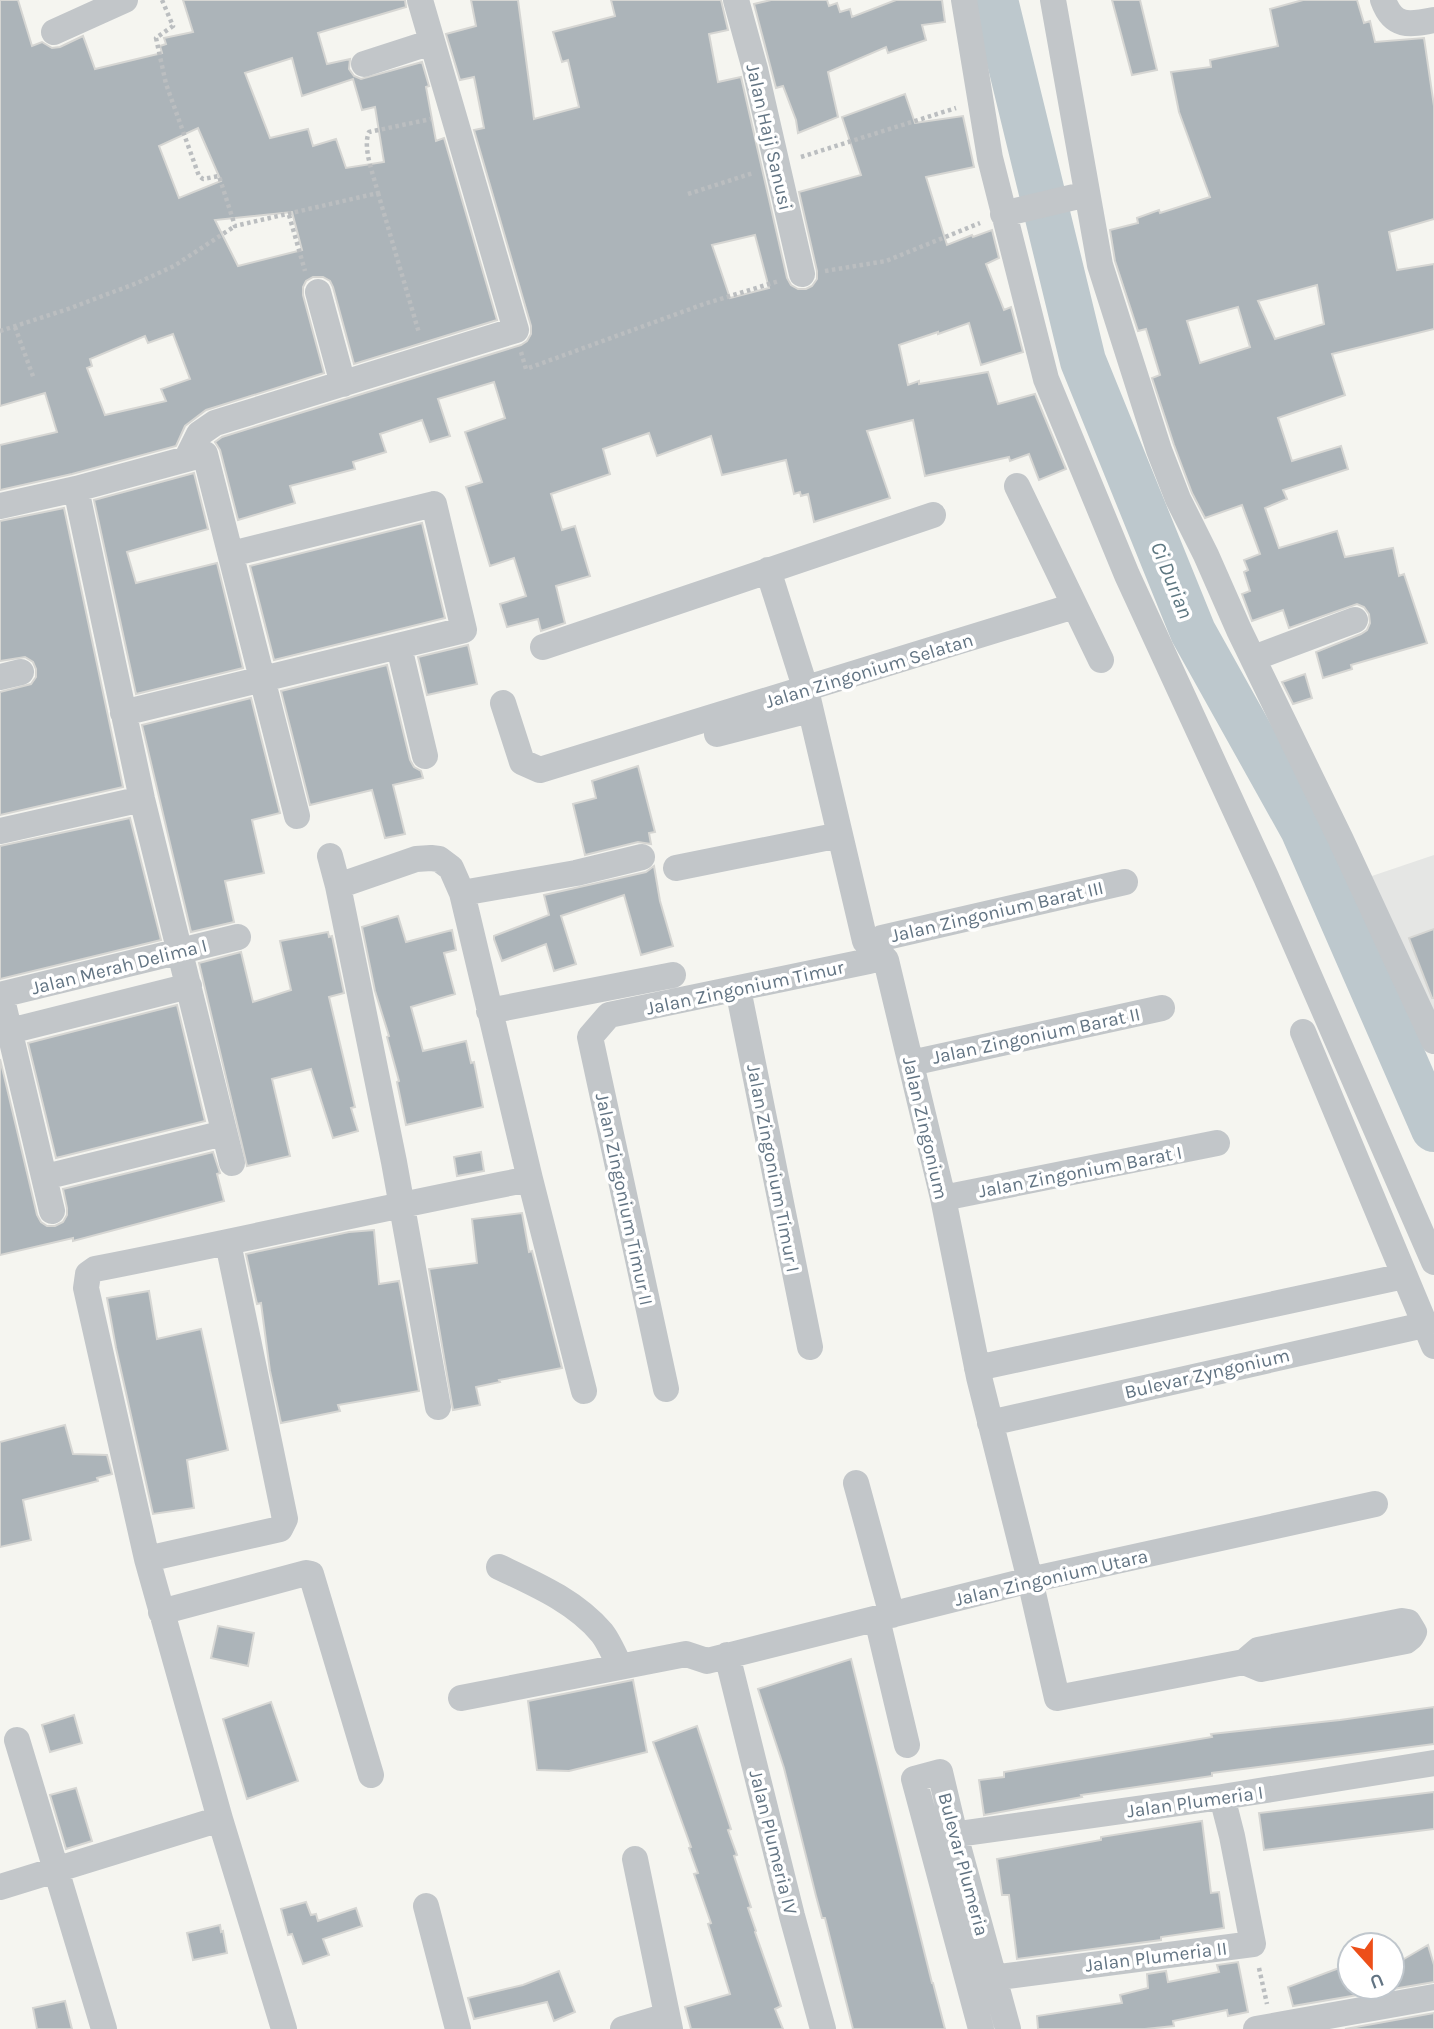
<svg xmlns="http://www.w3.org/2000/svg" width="1434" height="2029" font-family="Karla,sans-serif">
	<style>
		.built { fill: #e5e6e4 }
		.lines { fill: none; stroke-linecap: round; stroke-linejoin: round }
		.river { stroke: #bdc8cd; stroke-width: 46 }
		.building { fill: #acb4b9; stroke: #d6d6d3; stroke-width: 2; fill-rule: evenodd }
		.path { stroke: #bbbec0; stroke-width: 4.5; stroke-dasharray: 3.5 3.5; stroke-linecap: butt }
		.minor { stroke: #c2c6c9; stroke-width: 26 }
		.labels { text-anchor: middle; stroke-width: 7; stroke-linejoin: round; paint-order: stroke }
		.street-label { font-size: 19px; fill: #627483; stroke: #fff }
		.water-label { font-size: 21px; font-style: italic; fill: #5d7781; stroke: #fff }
	</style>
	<rect width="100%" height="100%" fill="#f5f5f0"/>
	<path class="built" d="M1434,855V1025L1366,878Z"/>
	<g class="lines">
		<path class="river" d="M995,0L1083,361L1193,632L1303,829L1434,1129"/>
	</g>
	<path class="building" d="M0,0H18L32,46L42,42L52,48L60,47L83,36L95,69L162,53L160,46L166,44L164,38L193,32L183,0H405L406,7L318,33L327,64L350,59L349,69L354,76L361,79L422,62L429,86L426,87L436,141L444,138L497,320L354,364L333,287L330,281L323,277H313L306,281L303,287V295L324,373L206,410L185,426L176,446L72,474L0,490V445L57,432L45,393L0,406ZM292,58L302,96L353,79L362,110L375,107L384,162L346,168L336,139L313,146L308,129L270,138L245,73ZM198,128L221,181L179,198L159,146ZM292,212L302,250L238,266L215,220ZM173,334L190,379L161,389L166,401L105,415L87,368L92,366L90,359L145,336L148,343Z
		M471,0H518L534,119L579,107L568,60L562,62L553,32L615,16L611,0H721L728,30L709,34L718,82L741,77L787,278L791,285L798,289H806L812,286L817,279V271L799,192L861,175L842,117L905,94L915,123L963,116L974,167L926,177L947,245L972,235L973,237L992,230L999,258L986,264L1004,310L1011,307L1023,352L981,365L969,323L938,334V332L899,345L908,385L919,381V384L988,372L998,404L1035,394L1066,469L1039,480L1029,454L1010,461L1009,457L925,476L913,420L867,431L890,498L814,522L808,494L801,496L800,492L794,494L786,460L722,475L711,436L657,456L649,433L603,449L610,474L551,494L562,530L575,526L590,576L556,586L565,623L541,631L538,619L507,627L500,604L526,596L514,558L490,566L466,487L482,482L465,432L505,418L494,382L438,399L450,436L430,442L422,420L380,434L386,452L353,462L355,469L290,486L295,503L238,520L220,450L215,442L222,437L521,345L527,341L531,334V326L474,130L484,128L474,77L460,80L446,34L476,26ZM755,235L769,288L730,298L712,245Z
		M771,0H827L829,6L837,3L840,12L850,9L852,17L896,0H942L945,22L922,25L926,40L888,53L886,47L828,72L838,117L798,133L796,120L783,86L776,88L754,4Z
		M1112,0H1140L1157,70L1132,75Z
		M1303,0H1357L1364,23L1370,21L1375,42L1424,38L1434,106V219L1389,232L1397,270L1434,264V329L1332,354L1345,395L1278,418L1292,461L1341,446L1348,469L1283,490L1287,499L1265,508L1279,548L1337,531L1345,557L1393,548L1399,576L1404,574L1427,643L1351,665L1352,669L1323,678L1316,652L1361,634L1367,630L1370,623L1369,614L1364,607L1357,604L1289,628L1283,610L1252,621L1242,594L1250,591L1244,572L1248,570L1244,560L1260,554L1242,505L1205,518L1192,493L1174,445L1152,378L1160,375L1146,329L1138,331L1115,261L1110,230L1138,223L1137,218L1159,210L1160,213L1210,197L1179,112L1171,72L1211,67L1210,60L1278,46L1270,9ZM1317,285L1324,324L1275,339L1258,301ZM1238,307L1250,347L1200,363L1187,321Z
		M194,473L208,529L127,552L136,583L217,563L243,668L136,694L94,500Z
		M64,508L123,787L0,815V692L31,684L36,677V669L33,662L25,657L0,661V521Z
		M422,523L445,618L274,660L250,566Z
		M468,645L477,684L427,695L418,657Z
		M387,665L410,760L414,767L421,771L423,778L393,785L405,834L385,838L372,790L310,805L281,691Z
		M1305,674L1312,698L1293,704L1282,682Z
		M251,698L280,813L252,820L264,873L225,881L234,922L191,932L142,725Z
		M638,766L655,832L649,833L651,844L638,842L585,855L573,804L596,798L592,781Z
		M130,818L161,940L0,979V846Z
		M654,866L660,901L673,946L641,955L624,895L561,916L576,964L554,971L546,944L502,961L494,939V936L549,915L544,895L646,872Z
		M398,916L406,942L452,930L456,950L444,953L455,994L411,1007L423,1051L466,1041L471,1063L474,1062L483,1107L406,1125L397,1082L399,1081L387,1037L389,1036L375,991L362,927Z
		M1434,929V998H1432L1409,938Z
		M328,932L329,937L332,936L344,993L329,997L355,1107L351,1108L358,1131L333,1138L311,1069L272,1079L290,1156L247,1166L199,963L241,952L253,1002L291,990L280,941Z
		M177,1005L205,1121L56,1158L28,1043Z
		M0,1059L37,1215L41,1222L47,1226H55L63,1222L67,1215V1208L63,1189L213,1152L220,1173L217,1174L224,1201L73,1241V1238L0,1255Z
		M481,1152L484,1171L457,1176L454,1157Z
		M522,1213L529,1252L532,1251L562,1368L499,1380L500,1382L476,1387L480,1405L453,1410L429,1269L477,1263L472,1219Z
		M374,1230L379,1284L399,1281L419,1391L338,1405L340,1411L281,1423L270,1371L261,1303L257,1304L246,1254L349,1232Z
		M149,1291L157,1339L201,1329L228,1450L187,1460L194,1508L153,1514L116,1348L107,1298Z
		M65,1425L73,1454L107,1455L112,1474L97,1478L98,1481L23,1500L31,1540L0,1547V1442Z
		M218,1626L254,1633L248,1666L211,1658Z
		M851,1659L932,1983H933L945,2029H853L825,1918H822L816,1896L784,1768L758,1689Z
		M633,1680L647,1752L569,1771L537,1770L528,1701Z
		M271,1702L298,1781L247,1799L223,1719Z
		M1434,1707V1744L1212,1773V1776L1081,1795L1082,1797L984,1815L979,1780L1004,1777V1772L1212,1737L1211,1734L1340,1720Z
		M74,1715L82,1743L50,1752L42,1725Z
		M697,1726L731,1829L728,1830L737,1855L734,1856L751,1907L748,1908L756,1931L755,1932L781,2006L775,2009L783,2029H691L685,2007L730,1994L708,1924L711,1923L694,1874L698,1873L689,1848L691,1847L653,1742Z
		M76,1788L92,1841L66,1849L50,1795Z
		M1434,1792V1829L1264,1850L1259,1813Z
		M1202,1821L1211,1893L1219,1892L1224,1928L1161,1937V1940L1017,1959L1009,1895H1002L997,1859L1101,1840V1837Z
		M306,1902L311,1915L316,1914L318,1921L356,1908L362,1926L323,1939L329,1955L303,1964L292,1934L288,1935L281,1909Z
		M220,1925L221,1932L223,1931L227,1953L193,1960L187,1933Z
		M1428,1945L1434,1965V1982L1293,2006L1288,1987L1350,1964V1987H1392V1966Z
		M1238,1962L1248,2012L1228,2016L1227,2010L1173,2021L1174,2026L1145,2029H1038L1037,2016L1122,2003L1120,1995L1148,1988L1147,1974L1166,1971L1168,1982L1219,1972L1217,1965Z
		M559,1971L575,2012L554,2021L547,2002L474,2019L468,1998L523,1985Z
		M65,2001L72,2029H37L33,2008Z
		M1434,2013V2029H1345Z"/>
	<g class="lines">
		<path class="path" d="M162,0L173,26L156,38L166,84L199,176L203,179L219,176L235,226L378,193C374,176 362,148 369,132L431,119
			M801,157L956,108
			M378,193L419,333
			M688,194L753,173
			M289,215L305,271
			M825,271L886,261L980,223
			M15,327L34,379
			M0,331L68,309L137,283L174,266L235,226
			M521,352L526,369L704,304L779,281
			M1259,1968L1267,2004"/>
		<path class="minor" d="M736,0L755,69L802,274
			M964,0L990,158L1046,379L1127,575L1266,877L1434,1262
			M1053,0L1100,265L1159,450L1178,499L1206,555L1239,630L1341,840L1434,1041
			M1383,0C1393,28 1409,25 1434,20
			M54,32L125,0
			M364,64L432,42
			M1003,214L1087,194
			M318,292L343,384
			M187,458L199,434L215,423L516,330L420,0
			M1017,486L1101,660
			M76,489L142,799L232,1163
			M0,506L76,489L205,454L297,816
			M768,570L806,690L865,941L886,960L943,1198L979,1377L1030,1580L1057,1698L1244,1662L1258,1650L1402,1621L1408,1622L1414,1632L1411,1637L1406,1641L1261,1669L1244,1662
			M399,647L425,756
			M543,647L933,515
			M1254,658L1355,620
			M0,677L21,672
			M503,703L522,762L540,770L1074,606
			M123,713L464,630L434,504L231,554
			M717,734L810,710
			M0,831L142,799
			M330,856L338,886
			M676,868L840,835
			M462,893L576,873L642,857
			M738,989L810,1347
			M0,995L238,937
			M1,995L52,1211
			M489,1011L673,975
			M10,1031L189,986
			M1303,1032L1434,1346
			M911,1063L1162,1008
			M45,1177L224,1133
			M530,1179L584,1391
			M943,1198L1217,1143
			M977,1368L1404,1276
			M666,1389L590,1037L609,1015L869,961L882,938L1125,882
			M990,1423L1424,1325
			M856,1483L892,1615
			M147,1559L280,1529L285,1519L228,1243
			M499,1567C535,1584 575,1601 602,1633C609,1642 615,1656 620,1667
			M161,1612L306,1573L311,1574L371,1775
			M877,1619L907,1745
			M727,1655L792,1916L823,2029
			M461,1698L686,1654L707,1661L1030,1580L1375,1504
			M17,1740L104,2029
			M220,1819L284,2029
			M937,1837L1222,1797L1434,1763
			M635,1859L670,2029
			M0,1887L220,1819L147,1559L86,1288L88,1274L95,1269C240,1241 384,1207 530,1179L462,893L451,868L439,859L431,858L416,859L338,886L394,1162L438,1407
			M426,1906L458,2029
			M976,1980L1253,1944L1232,1836L1222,1797
			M623,2029L667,2016
			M981,2029L914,1779L940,1772L955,1835L1008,2029
			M1256,2029L1434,1997"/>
	</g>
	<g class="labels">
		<g class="street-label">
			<text transform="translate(770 137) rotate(77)" y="7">Jalan Haji Sanusi</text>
			<text transform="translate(869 670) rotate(-17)" y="7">Jalan Zingonium Selatan</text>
			<text transform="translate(997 911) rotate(-13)" y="7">Jalan Zingonium Barat III</text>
			<text transform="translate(119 966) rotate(-14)" y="7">Jalan Merah Delima I</text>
			<text transform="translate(745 987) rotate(-12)" y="7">Jalan Zingonium Timur</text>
			<text transform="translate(1036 1035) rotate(-12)" y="7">Jalan Zingonium Barat II</text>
			<text transform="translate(926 1128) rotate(77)" y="7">Jalan Zingonium</text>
			<text transform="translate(774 1168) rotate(79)" y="7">Jalan Zingonium Timur I</text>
			<text transform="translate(1080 1171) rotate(-11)" y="7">Jalan Zingonium Barat I</text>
			<text transform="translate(625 1199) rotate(78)" y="7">Jalan Zingonium Timur II</text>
			<text transform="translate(1207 1373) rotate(-13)" y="7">Bulevar Zyngonium</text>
			<text transform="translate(1051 1577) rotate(-13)" y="7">Jalan Zingonium Utara</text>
			<text transform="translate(1195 1801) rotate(-8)" y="7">Jalan Plumeria I</text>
			<text transform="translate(774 1842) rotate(76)" y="7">Jalan Plumeria IV</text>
			<text transform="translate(964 1864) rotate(75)" y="7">Bulevar Plumeria</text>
			<text transform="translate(1156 1956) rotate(-7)" y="7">Jalan Plumeria II</text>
		</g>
		<g class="water-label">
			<text transform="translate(1172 580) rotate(68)" y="7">Ci Durian</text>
		</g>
	</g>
	<g transform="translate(1371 1966) rotate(159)"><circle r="33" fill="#ffffff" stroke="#c0c7cd" stroke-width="2"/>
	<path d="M0-5L12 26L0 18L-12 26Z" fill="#ed4f19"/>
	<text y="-10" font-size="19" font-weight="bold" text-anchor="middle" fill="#627483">U</text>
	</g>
</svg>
